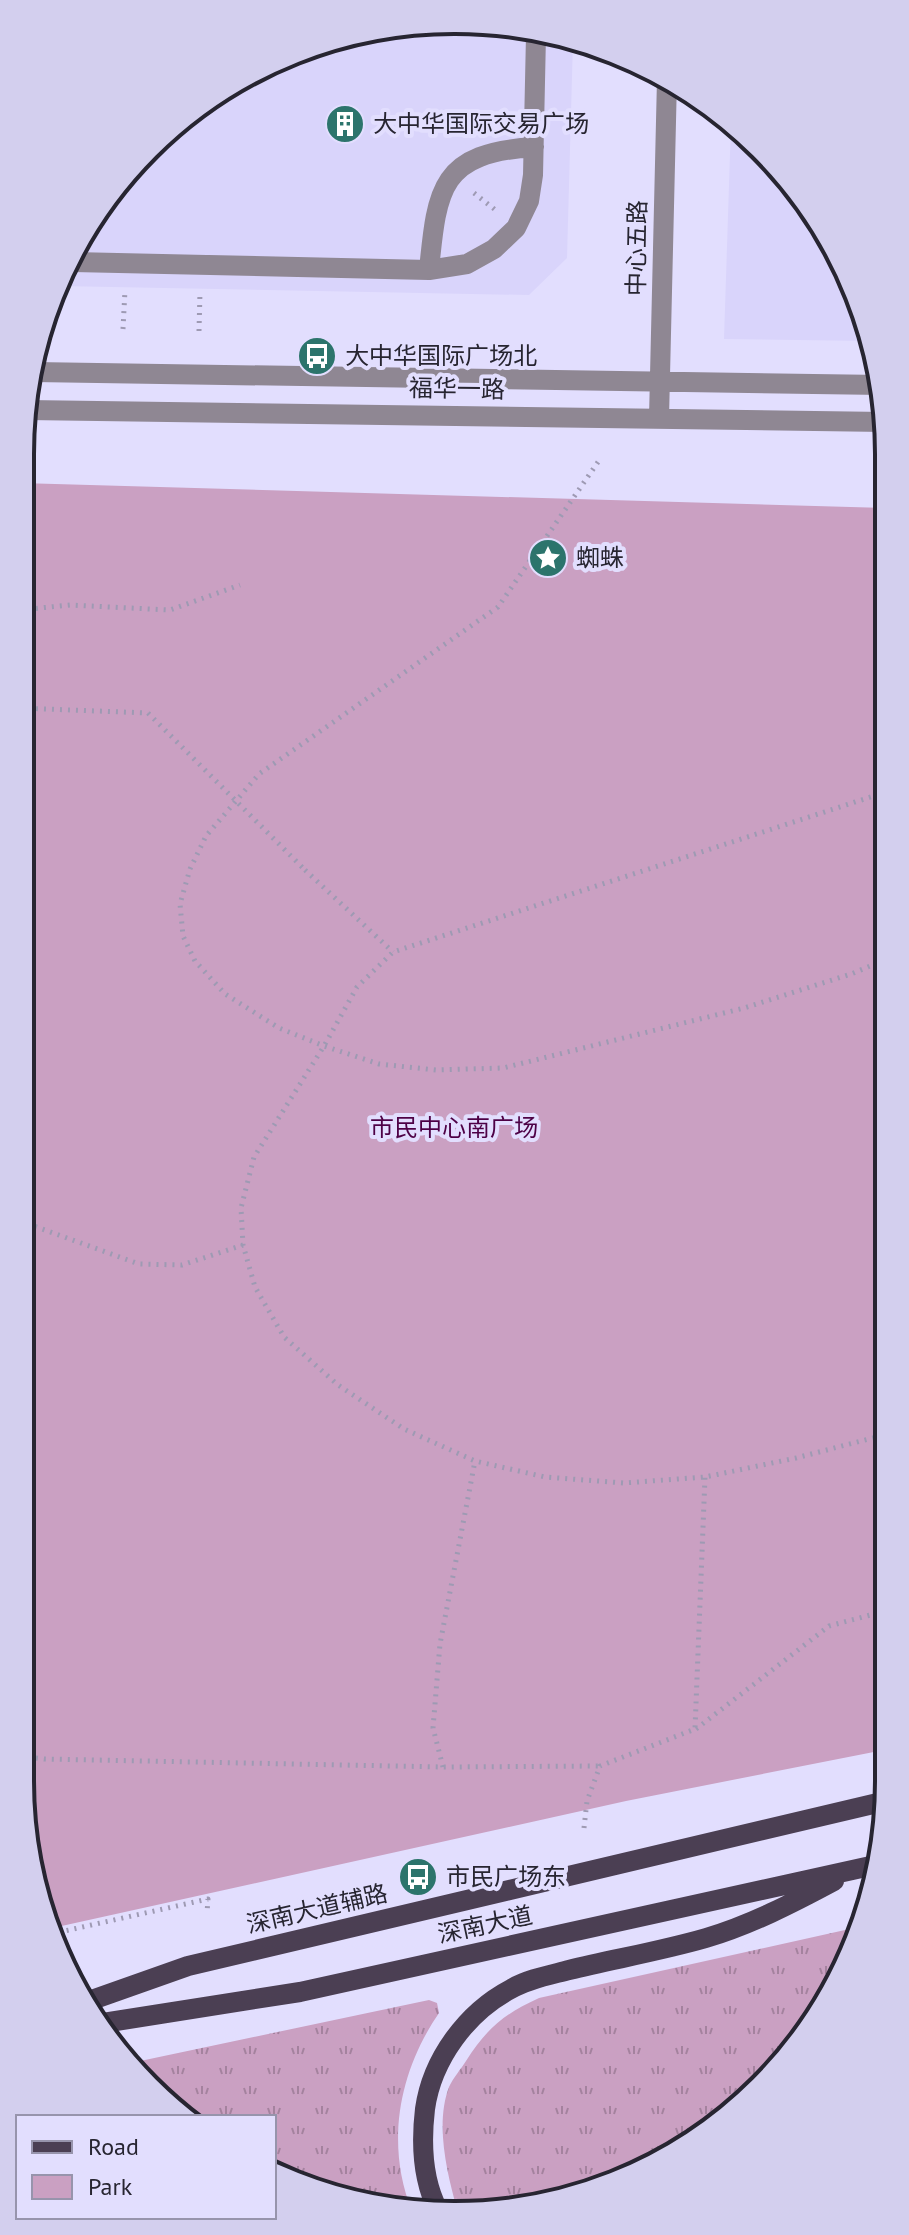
<svg xmlns="http://www.w3.org/2000/svg" width="909" height="2235" font-family="'PT Sans','Noto Sans SC',sans-serif">
	<style>
		.built { fill: #d9d4fb }
		.grass { fill: url(#grass-tufts) }
		.park { fill: #caa0c2 }
		.lines { fill: none; stroke-linecap: round; stroke-linejoin: round }
		.path { stroke: #9e9ab3; stroke-width: 5; stroke-dasharray: 2 6; stroke-linecap: butt }
		.minor { stroke: #8f8793; stroke-width: 20 }
		.major { stroke: #4b3f53; stroke-width: 20 }
		.path-bridge { stroke: #9e9ab3; stroke-width: 5; stroke-dasharray: 2 6; stroke-linecap: butt }
		.labels { text-anchor: middle; stroke-width: 8; stroke-linejoin: round; paint-order: stroke }
		.poi-label { font-size: 24px; fill: #272531; stroke: #e2defe; text-anchor: start }
		.street-label { font-size: 24px; fill: #272531; stroke: #e2defe }
		.park-label { font-size: 24px; fill: #4d0146; stroke: #e2defe }
		.rim { fill: none; stroke: #272531; stroke-width: 4 }
	</style>
	<defs>
		<pattern id="grass-tufts" width="24" height="20" patternUnits="userSpaceOnUse" patternTransform="scale(2)"><rect width="24" height="20" fill="#caa0c2"/><path d="M3 7l-1-3M5 7V3M7 7l1-3M15 17l-1-3M17 17v-4M19 17l1-3" fill="none" stroke="#a4829e"/></pattern>
	</defs>
	<rect width="100%" height="100%" fill="#e2defe"/>
	<path class="built" d="M426,21L573,40L567,258L529,295L60,286L128,168L262,65Z
		M731,124L781,168L856,288L870,341L724,339Z"/>
	<path class="grass" d="M863,1926L799,2045L672,2157L539,2207L457,2209C447,2173 435,2124 449,2087C453,2078 461,2069 466,2061C487,2028 504,2014 539,1998Z
		M429,2000L437,2003L439,2013C399,2071 385,2144 412,2211H397L274,2169V2117H189L126,2064Z"/>
	<path class="park" d="M20,483L886,508L889,1749L626,1801L48,1929L43,1921L20,1780Z"/>
	<g class="lines">
		<path class="path" d="M474,193L498,212
			M123,329L125,290
			M199,331L200,292
			M598,462L498,607L259,774L206,836L190,869L180,904L183,936L195,961L225,994L279,1028L324,1046L379,1064L436,1070L503,1068L744,1008L851,974L887,959
			M20,610L70,605L170,610L240,585
			M20,708L148,713
			M886,792L393,952L357,987L324,1046L254,1157L241,1208L243,1245L255,1287L284,1337L338,1385L404,1429L475,1461L545,1477L624,1483L705,1477L796,1458L888,1434
			M305,870L393,952
			M20,1221L139,1264L182,1265L243,1245
			M696,1729L829,1626L889,1610
			M20,1756L44,1759L443,1767L600,1766
			M443,1767L433,1728L440,1644L475,1461
			M584,1828L587,1801L600,1766L695,1729L705,1477
			M51,1934L208,1899L207,1913"/>
		<path class="minor" d="M73,262L429,270L467,264L494,249L516,228L529,201L533,175L536,35
			M429,270C437,187 441,153 534,147
			M34,372L882,385
			M27,410L885,422
			M659,418L667,79"/>
		<path class="major" d="M89,2001L188,1966L886,1801
			M103,2023L300,1992L875,1865
			M438,2210C422,2179 421,2143 425,2109C432,2059 467,2012 511,1989C528,1979 550,1975 569,1970C614,1959 661,1951 706,1938C750,1925 793,1903 834,1881"/>
		<path class="path-bridge" d="M148,713L305,870"/>
	</g>
	<defs>
		<g id="building-disc" transform="scale(2)"><circle r="9.5" fill="#2c746c" stroke="#e2defe"/><path d="M-4-6H4V6H1V3H-1V6H-4ZM-2.5-4.3h1.7v1.8h-1.7ZM.8-4.3h1.7v1.8H.8ZM-2.5-1h1.7V.8h-1.7ZM.8-1h1.7V.8H.8Z" fill="#fff"/></g>
		<g id="bus-disc" transform="scale(2)"><circle r="9.5" fill="#2c746c" stroke="#e2defe"/><path d="M-5-6H5V4H4V6H2V4H-2V6H-4V4H-5ZM-3.5-4V0h7V-4ZM-3.5 1.2v1.5H-2V1.2ZM2 1.2v1.5H3.5V1.2Z" fill="#fff"/></g>
		<g id="sight-disc" transform="scale(2)"><circle r="9.5" fill="#2c746c" stroke="#e2defe"/><path d="M0-6L1.8-2.2L6-1.7L2.9 1.2L3.7 5.4L0 3.3L-3.7 5.4L-2.9 1.2L-6-1.7L-1.8-2.2Z" fill="#fff"/></g>
	</defs>
	<g fill-rule="evenodd">
		<use href="#building-disc" x="345" y="124"/>
		<use href="#bus-disc" x="317" y="356"/>
		<use href="#sight-disc" x="548" y="558"/>
		<use href="#bus-disc" x="418" y="1877"/>
	</g>
	<g class="labels">
		<g class="poi-label">
			<text x="373" y="132">大中华国际交易广场</text>
			<text x="345" y="364">大中华国际广场北</text>
			<text x="576" y="566">蜘蛛</text>
			<text x="446" y="1885">市民广场东</text>
		</g>
		<g class="street-label">
			<text transform="translate(637 248) rotate(-89)" y="8">中心五路</text>
			<text transform="translate(457 389) rotate(1)" y="8">福华一路</text>
			<text transform="translate(317 1909) rotate(-13)" y="8">深南大道辅路</text>
			<text transform="translate(485 1925) rotate(-12)" y="8">深南大道</text>
		</g>
		<g class="park-label">
			<text x="454" y="1136">市民中心南广场</text>
		</g>
	</g>
	<path d="M0 0H909V2235H0ZM454 34H455A420 420 0 0 1 875 454V1781A420 420 0 0 1 455 2201H454A420 420 0 0 1 34 1781V454A420 420 0 0 1 454 34Z" fill="#d3cfee" fill-rule="evenodd"/>
	<path class="rim" d="M454 34H455A420 420 0 0 1 875 454V1781A420 420 0 0 1 455 2201H454A420 420 0 0 1 34 1781V454A420 420 0 0 1 454 34Z"/>
	<rect x="16" y="2115" width="260" height="104" fill="#e2defe" stroke="#9794ac" stroke-width="2"/>
	<rect x="32" y="2141" width="40" height="12" fill="#4b3f53" stroke="#9794ac" stroke-width="2"/>
	<text x="88" y="2155" font-size="24" fill="#272531">Road</text>
	<rect x="32" y="2175" width="40" height="24" fill="#caa0c2" stroke="#9794ac" stroke-width="2"/>
	<text x="88" y="2195" font-size="24" fill="#272531">Park</text>
</svg>
